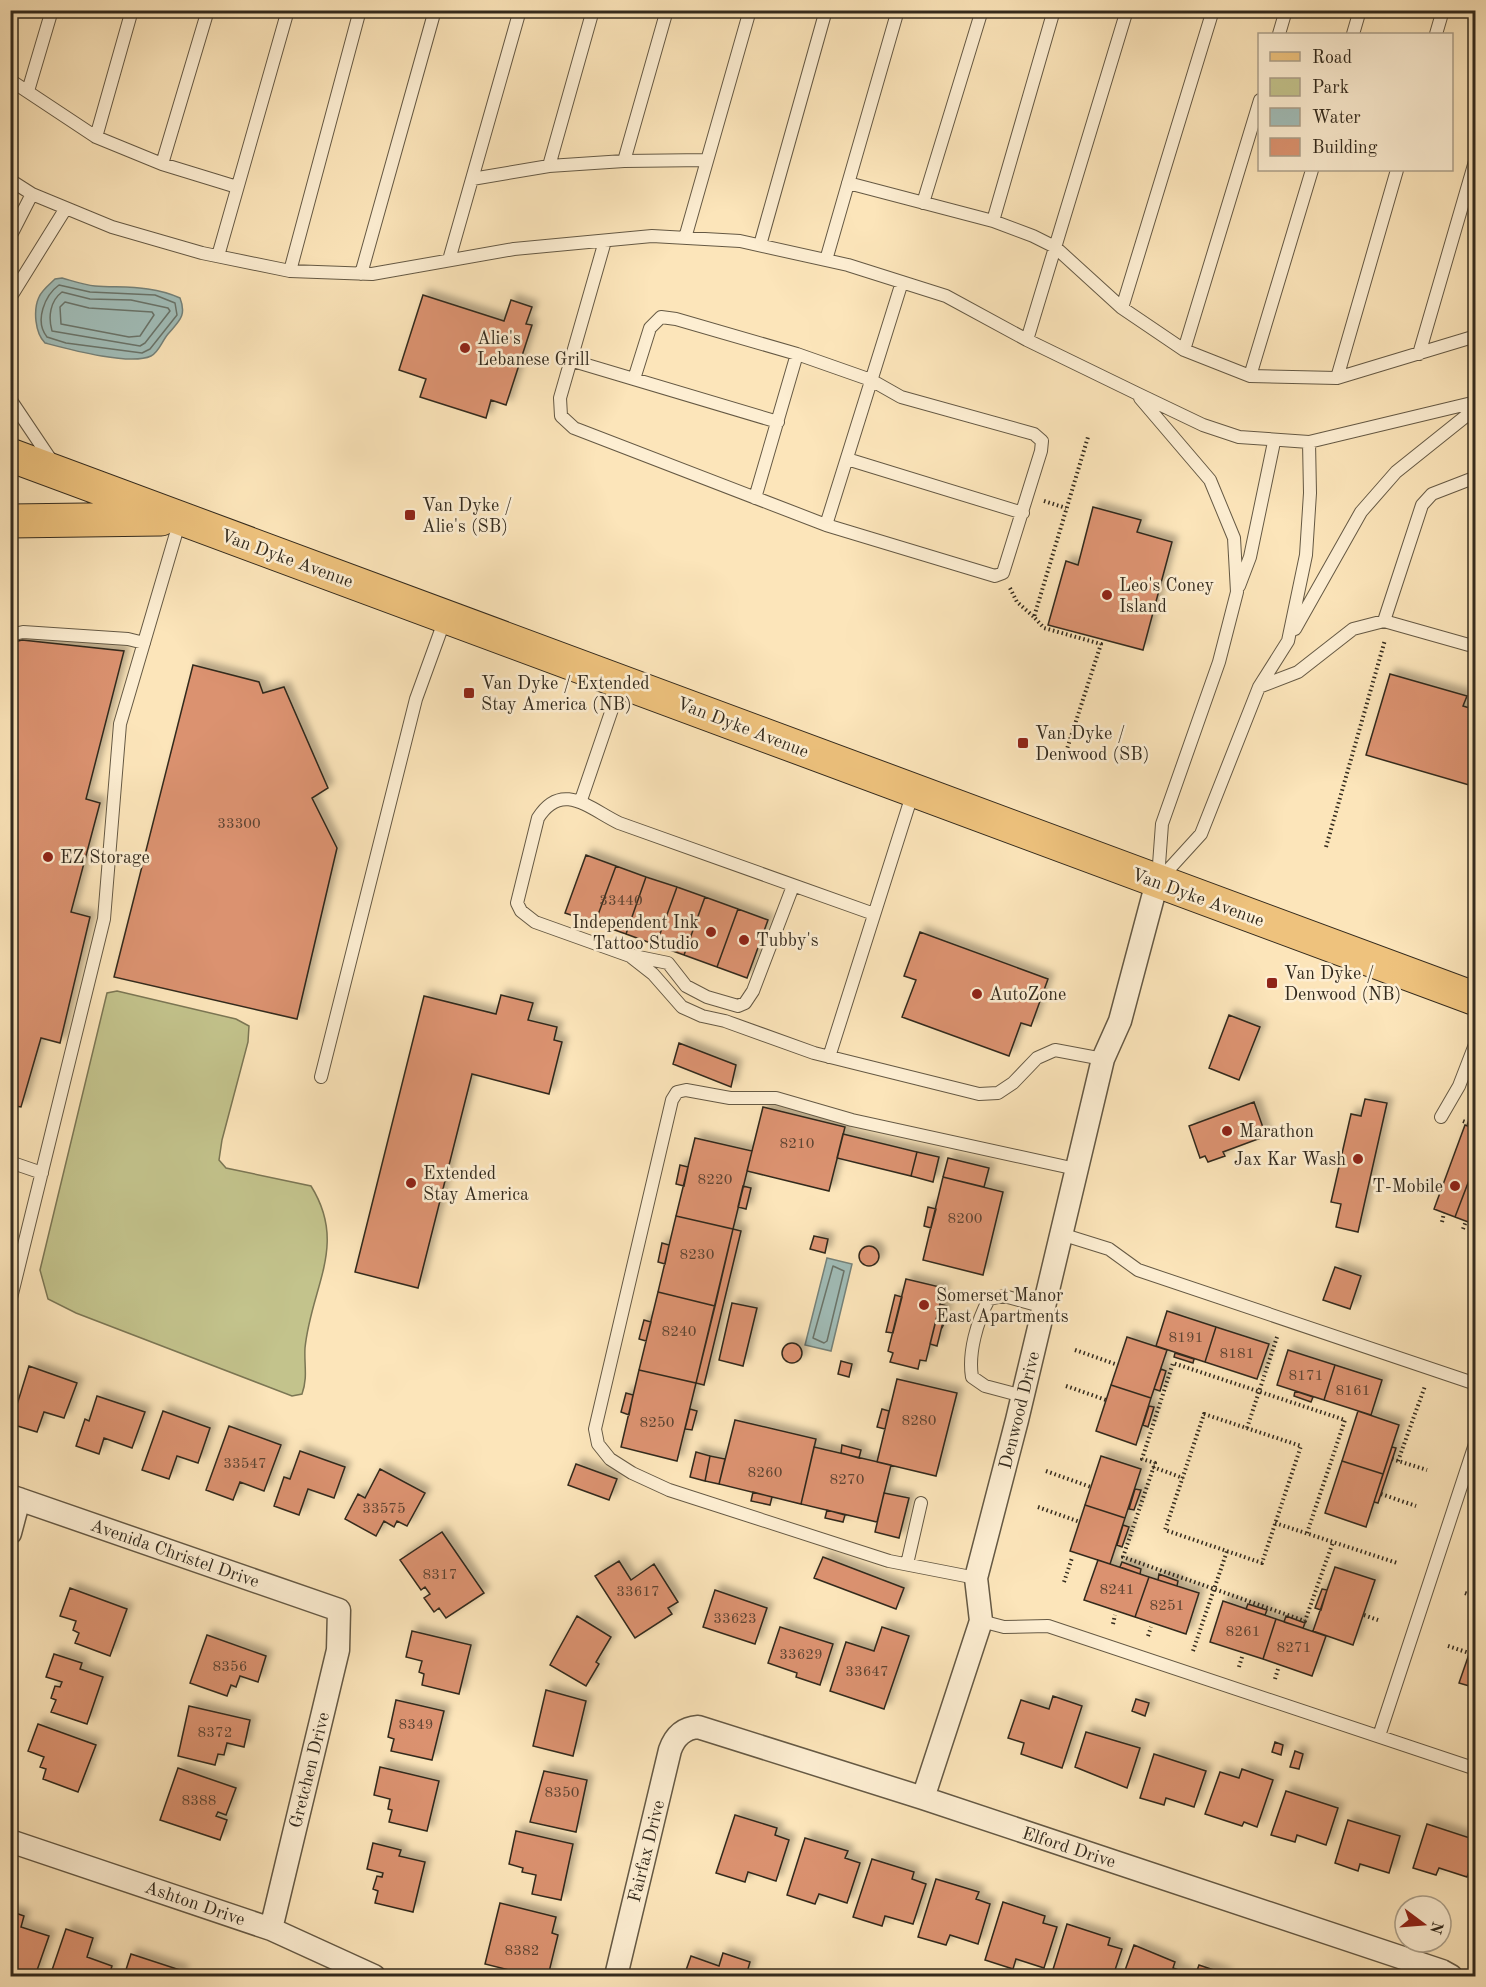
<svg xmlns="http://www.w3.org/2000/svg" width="1486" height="1987" font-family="'Old Standard TT',serif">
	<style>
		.green { fill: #c3c38c; stroke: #7b7654; stroke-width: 1.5 }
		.water { fill: #a1bdb8; stroke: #75827a; stroke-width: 1.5 }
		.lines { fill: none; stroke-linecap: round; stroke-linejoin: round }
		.shore { stroke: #6a746a; stroke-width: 1.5 }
		.building { fill: #db926f; stroke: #332a1d; stroke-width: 1.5; filter: url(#shadow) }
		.lane-casing { stroke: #655944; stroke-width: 14 }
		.street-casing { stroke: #655944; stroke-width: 25 }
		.primary-casing { stroke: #332a1d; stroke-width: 35 }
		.path { stroke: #332a1d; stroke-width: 4; stroke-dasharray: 1.5 3; stroke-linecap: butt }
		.lane { stroke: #fdeed2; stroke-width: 12 }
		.street { stroke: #fdeed2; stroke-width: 22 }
		.primary { stroke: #eec27d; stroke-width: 33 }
		.poi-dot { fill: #8f2418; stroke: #fdeed2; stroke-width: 2 }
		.labels { text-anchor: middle; stroke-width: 5; stroke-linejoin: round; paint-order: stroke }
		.number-label { font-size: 15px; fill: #5d4432 }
		.poi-label { font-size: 18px; fill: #332a1d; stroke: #fdeed2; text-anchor: start }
		.street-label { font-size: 18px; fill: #332a1d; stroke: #fdeed2 }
	</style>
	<defs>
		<filter id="shadow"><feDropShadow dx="5.5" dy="-5.5" stdDeviation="3" flood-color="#0004"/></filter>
	</defs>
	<rect width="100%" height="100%" fill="#fce5ba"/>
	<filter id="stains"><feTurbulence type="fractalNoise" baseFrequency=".00333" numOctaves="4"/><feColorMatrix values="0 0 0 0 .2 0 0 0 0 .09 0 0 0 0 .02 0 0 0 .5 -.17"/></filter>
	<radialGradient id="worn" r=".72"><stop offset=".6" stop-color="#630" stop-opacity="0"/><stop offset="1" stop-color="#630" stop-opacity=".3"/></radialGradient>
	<path class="green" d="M117,991L236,1019L249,1026L248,1042L222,1140L219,1160L226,1168L311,1186C348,1245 311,1287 305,1348C304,1365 308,1377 302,1394L292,1396L76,1313L48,1299L40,1270L107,993Z"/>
	<path class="water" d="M62,278C73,281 84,285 95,286C124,288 152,285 180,298C187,316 179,321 168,334C162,341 159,352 151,356C130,366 68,349 45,343C35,333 33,310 39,297C42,290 50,284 55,279Z
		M827,1258L852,1264L831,1351L805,1345Z"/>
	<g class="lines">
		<path class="shore" d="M59,285L90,292L155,295L175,303L177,315L150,349L142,353L66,343L47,337C34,321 45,295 59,285Z
			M62,292L90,299L131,300L168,308L170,311L145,343L140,346L52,331C48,317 50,301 62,292Z
			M65,302L89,308L152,312L154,315L140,336L129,337L61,324L60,307Z
			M833,1266L844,1271L827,1341L824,1343L813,1338Z"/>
	</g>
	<path class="building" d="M423,295L504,321L511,300L532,307L526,324L532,325L506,405L491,400L486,418L420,397L426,379L399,370Z
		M1093,507L1141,520L1137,532L1172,542L1143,650L1048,625L1066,561L1078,565Z
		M22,640L124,651L86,799L100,803L71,912L90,917L60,1043L41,1038L21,1107L10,1105V643Z
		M193,665L259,682L263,693L284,687L328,788L312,798L337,848L297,1019L114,977Z
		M1390,674L1467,696L1463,706L1476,710V787L1366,755Z
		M586,855L616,866L595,923L565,913Z
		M616,866L646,877L626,934L595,923Z
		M646,877L677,887L656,945L626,934Z
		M677,887L705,897L684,955L656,945Z
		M705,897L738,909L717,967L684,955Z
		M738,909L768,920L747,978L717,967Z
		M920,932L1048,979L1031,1026L1021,1023L1009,1056L902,1017L916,980L904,976Z
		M501,995L533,1003L528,1020L557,1027L554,1040L562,1042L549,1094L472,1074L418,1288L355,1272L424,996L496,1014Z
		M1229,1015L1260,1027L1239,1080L1209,1068Z
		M679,1043L736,1065L731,1087L673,1064Z
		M1365,1099L1387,1103L1358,1232L1336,1227L1341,1204L1331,1202L1351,1114L1361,1116Z
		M1254,1102L1266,1136L1223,1152L1225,1156L1208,1162L1205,1156L1200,1158L1189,1126Z
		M763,1107L845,1127L829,1191L747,1171Z
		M1465,1125L1476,1129V1162L1455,1217L1434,1209Z
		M843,1134L917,1152L911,1176L837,1158Z
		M695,1138L752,1151L733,1229L676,1216Z
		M917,1152L939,1157L933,1182L911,1176Z
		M948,1158L989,1168L984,1187L943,1177Z
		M1476,1162V1225L1455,1217Z
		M680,1165L688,1167L684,1186L676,1184Z
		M943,1177L1003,1192L983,1275L923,1260Z
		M743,1186L751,1188L746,1209L738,1207Z
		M928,1207L936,1209L931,1228L924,1226Z
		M676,1216L733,1229L715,1306L658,1292Z
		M733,1229L741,1231L704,1385L696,1383Z
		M814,1236L828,1239L825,1253L810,1249Z
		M662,1243L669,1245L665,1264L658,1262Z
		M859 1256a10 10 0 1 1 20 0a10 10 0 1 1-20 0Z
		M1335,1267L1361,1276L1350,1309L1323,1300Z
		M906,1279L944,1288L926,1361L920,1360L918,1369L890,1362L893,1353L888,1351Z
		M658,1292L715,1306L696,1383L639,1370Z
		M895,1295L902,1297L893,1333L886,1332Z
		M732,1303L757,1308L743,1366L719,1360Z
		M940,1304L947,1306L937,1346L930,1344Z
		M1167,1311L1216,1327L1205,1362L1156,1346Z
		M644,1320L651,1322L646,1341L639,1339Z
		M1216,1327L1269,1344L1257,1379L1205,1362Z
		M1127,1337L1167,1350L1151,1398L1111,1385Z
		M782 1353a10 10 0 1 1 20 0a10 10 0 1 1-20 0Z
		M1288,1350L1335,1365L1324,1400L1277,1385Z
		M1175,1353L1194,1359L1193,1363L1174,1357Z
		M841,1361L852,1364L849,1377L838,1374Z
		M1335,1365L1382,1380L1371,1415L1324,1400Z
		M29,1366L77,1383L64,1418L44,1412L37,1432L11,1424Z
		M1161,1369L1166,1371L1160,1391L1154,1389Z
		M639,1370L696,1383L677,1461L621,1447Z
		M897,1379L957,1393L936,1476L877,1462Z
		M1111,1385L1151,1398L1136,1445L1096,1431Z
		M1295,1391L1313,1397L1311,1402L1294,1396Z
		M626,1393L633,1395L629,1415L621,1412Z
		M97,1396L145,1412L132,1448L104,1438L99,1454L76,1446L85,1419L89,1421Z
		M1149,1406L1154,1407L1148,1427L1143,1425Z
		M690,1409L697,1411L692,1430L685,1429Z
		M882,1409L889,1411L885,1429L877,1427Z
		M163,1411L210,1428L198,1463L177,1456L169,1479L142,1470Z
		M1358,1411L1399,1425L1383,1474L1342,1461Z
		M735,1420L816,1439L801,1504L719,1484Z
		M229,1426L281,1445L264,1491L240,1482L233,1500L206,1490Z
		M842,1445L861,1450L859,1458L841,1453Z
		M814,1447L891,1465L877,1522L801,1504Z
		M1392,1447L1396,1448L1378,1503L1374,1502Z
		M300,1451L345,1467L334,1498L308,1489L299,1515L274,1506L284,1477L290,1479Z
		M696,1452L710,1456L705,1481L690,1477Z
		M710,1456L725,1459L719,1484L705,1481Z
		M1101,1456L1141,1469L1125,1518L1085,1505Z
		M1342,1461L1383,1474L1366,1527L1325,1513Z
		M576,1464L617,1479L609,1500L568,1485Z
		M380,1469L425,1493L407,1526L397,1521L394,1527L384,1521L376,1536L345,1519L358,1494L365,1498Z
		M1135,1489L1141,1490L1134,1510L1129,1509Z
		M753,1492L772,1497L770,1505L751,1501Z
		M884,1493L909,1498L899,1538L875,1532Z
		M1085,1505L1125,1518L1110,1564L1070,1551Z
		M827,1510L845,1515L843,1522L825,1518Z
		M1123,1525L1129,1527L1122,1547L1117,1545Z
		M442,1532L484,1593L446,1618L439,1608L434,1612L424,1598L430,1594L425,1587L421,1590L400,1560Z
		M823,1557L904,1588L896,1609L814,1578Z
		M1098,1560L1149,1577L1135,1617L1084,1600Z
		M619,1561L631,1580L654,1564L678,1602L668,1608L672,1614L635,1638L595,1576Z
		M1122,1562L1141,1569L1140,1574L1120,1567Z
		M1335,1567L1375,1580L1353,1645L1313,1631Z
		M1159,1574L1178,1581L1177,1586L1158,1580Z
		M1149,1577L1199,1593L1186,1634L1135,1617Z
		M70,1588L127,1609L110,1656L75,1643L79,1633L73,1630L76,1621L60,1616Z
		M1322,1589L1327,1590L1321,1610L1315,1608Z
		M715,1590L767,1608L755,1644L703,1627Z
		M1223,1601L1276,1619L1263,1659L1210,1642Z
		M1248,1604L1267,1610L1265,1615L1246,1609Z
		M577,1616L611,1637L596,1662L599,1664L586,1686L550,1665Z
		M1286,1616L1305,1623L1303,1628L1284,1622Z
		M1276,1619L1326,1636L1312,1676L1263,1659Z
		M780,1627L833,1644L820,1685L796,1677L797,1673L768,1663Z
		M882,1627L909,1636L884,1709L830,1691L846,1642L874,1651Z
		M412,1631L471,1645L459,1694L422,1685L424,1674L419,1672L422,1661L406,1657Z
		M1476,1634V1688L1459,1683Z
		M207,1635L266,1656L258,1682L240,1676L236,1687L231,1685L227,1696L190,1683Z
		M54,1654L82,1663L80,1669L103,1677L87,1724L51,1712L56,1700L51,1698L55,1686L60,1687L62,1682L46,1677Z
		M546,1690L586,1701L573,1756L533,1746Z
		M1053,1696L1082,1706L1062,1768L1021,1754L1024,1743L1008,1738L1021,1700L1049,1709Z
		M1136,1699L1149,1703L1145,1716L1132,1711Z
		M396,1700L444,1711L432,1760L391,1751L394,1739L388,1737Z
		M189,1706L250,1720L244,1747L227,1743L224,1755L218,1754L215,1765L178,1756Z
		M38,1724L96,1745L78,1792L43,1779L46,1769L40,1767L44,1757L28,1751Z
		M1086,1732L1140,1748L1127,1788L1075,1767Z
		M1275,1742L1283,1745L1281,1755L1272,1752Z
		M1295,1751L1303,1754L1299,1769L1290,1767Z
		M1154,1754L1206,1771L1194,1807L1166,1798L1164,1805L1140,1798Z
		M380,1767L439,1781L427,1831L389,1822L392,1810L388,1809L390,1799L374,1795Z
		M178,1768L236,1788L226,1815L218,1812L216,1816L227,1820L220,1840L160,1820Z
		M1242,1769L1273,1780L1257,1827L1244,1822L1242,1826L1205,1814L1220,1772L1239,1778Z
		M544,1771L587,1780L576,1832L530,1822Z
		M1286,1791L1338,1808L1326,1845L1297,1835L1295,1842L1271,1835Z
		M735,1815L777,1828L775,1835L789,1840L776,1881L748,1872L745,1882L716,1873Z
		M1348,1820L1400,1836L1389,1873L1360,1864L1358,1871L1335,1863Z
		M1427,1824L1476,1840V1852L1467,1877L1439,1868L1436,1875L1413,1868Z
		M516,1831L573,1844L561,1900L532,1894L536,1875L522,1872L523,1868L509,1864Z
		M805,1838L848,1851L845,1858L860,1863L847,1903L819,1894L815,1904L787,1895Z
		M373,1843L401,1850L399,1856L425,1862L413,1912L375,1903L378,1891L373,1889L377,1876L382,1877L383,1873L367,1869Z
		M872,1859L914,1872L912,1879L926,1884L913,1924L885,1916L882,1926L853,1917Z
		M936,1879L979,1892L976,1899L990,1904L978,1944L950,1935L946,1945L918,1937Z
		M1003,1902L1045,1916L1043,1923L1057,1927L1044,1968L1016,1959L1013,1969L985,1960Z
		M500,1903L556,1917L552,1933L558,1935L548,1976H517V1972L485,1964Z
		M10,1911L24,1916L21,1927L49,1936L35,1976L10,1970Z
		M1067,1924L1110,1938L1108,1945L1122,1949L1113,1976H1051Z
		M66,1929L93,1938L87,1957L112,1966L109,1976H50Z
		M1134,1945L1175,1962L1173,1968L1188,1973L1187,1976H1123Z
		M723,1953L750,1962L746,1976H684L691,1956L719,1966Z
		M131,1954L183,1971L181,1976H124Z
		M1199,1965L1226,1974V1976H1195Z"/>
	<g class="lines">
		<g class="lane-casing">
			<path id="lane" d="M1279,34L1286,10
				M1353,34L1360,10
				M1436,34L1443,10
				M10,80L96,137L162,164L237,187
				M28,91L52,10
				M96,137L132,10
				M624,161L667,10
				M162,164L208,10
				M549,166L593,10
				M472,179L549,166L624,161L707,160
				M10,180L32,194L112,227L202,253L290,271L372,274L514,249L652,236L740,241L848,265L946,296L1027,340L1136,393L1203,425L1239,437L1309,442L1476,402
				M848,183L993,221L1033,236L1055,247L1122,308L1184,350L1250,376L1337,378L1476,336
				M923,203L982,10
				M993,221L1054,10
				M10,237L32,194
				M685,238L750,10
				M605,241L560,398L561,416L574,428L826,525L902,282
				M760,245L826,10
				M218,256L288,10
				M449,260L520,10
				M826,260L898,10
				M290,271L360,10
				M361,274L435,10
				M10,298L66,208
				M1122,308L1213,10
				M1027,340L1127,10
				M1184,350L1260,100
				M1419,354L1476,158
				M570,360L778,422
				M1250,376L1312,170
				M1337,378L1397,170
				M634,379L650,328L661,317L676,319L797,354L871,380L901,397L1034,434L1042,441L1041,451L1003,573L995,576L826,525
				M1140,398L1210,480L1234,538L1237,592L1219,662L1162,824L1158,878
				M10,399L53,463
				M847,459L1023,513
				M1476,477L1432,494L1422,505L1384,621L1476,647
				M755,498L797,354
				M1239,586L1250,557L1274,442
				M1295,629L1361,512L1396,472L1476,408
				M10,635L23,632L128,639L144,643
				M1259,687L1298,672L1353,629L1384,621
				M581,800L621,683
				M1160,879L1201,834L1259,687L1288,641L1306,555L1310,493L1309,442
				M874,914L619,823C590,809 562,780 538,818L517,903L521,911L535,922L630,956L653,974L682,1007L702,1016L725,1021L814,1053L979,1094L998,1093L1013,1083L1037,1058L1055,1050L1103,1059
				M634,956L668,963L686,986L707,997L738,1006L745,1003L753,991L793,886
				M829,1057L913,792
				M321,1077L416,699L445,619
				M1441,1117L1459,1086L1476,1042
				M10,1162L42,1173
				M1061,1234L1109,1249L1138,1270L1476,1384
				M10,1302L104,919L120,724L180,520
				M1023,1396L985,1386L972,1377C968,1353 977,1321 989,1299L1004,1296L1044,1307
				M907,1564L921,1503
				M976,1578L889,1561L669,1490L632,1473L610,1459L598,1444L595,1429L672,1100L677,1092L686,1090L730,1098H776L852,1120L1076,1169
				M981,1621L1004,1627L1048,1626L1476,1769
				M1379,1736L1476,1441"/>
		</g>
		<g class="street-casing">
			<path id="street" d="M10,1496L339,1610L338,1650L271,1929
				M10,1533L19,1499
				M923,1798L981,1621L976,1578L1017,1420L1103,1059L1120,1021L1157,882
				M10,1841L271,1929L374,1976
				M616,1976L670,1750C675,1736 684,1728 698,1727L923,1798L1442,1971L1451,1976"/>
		</g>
		<g class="primary-casing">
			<path id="primary" d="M10,455L1476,999
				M10,521L161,519"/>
		</g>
		<path class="path" d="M1044,501L1066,508
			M1010,588L1017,602L1034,617
			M1066,752L1101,644L1044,628L1034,617L1088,437
			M1326,847L1385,640
			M1463,1121L1476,1126
			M1442,1222L1444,1213
			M1463,1229L1466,1221
			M942,1326L944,1327
			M1075,1350L1118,1365
			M1066,1386L1106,1400
			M1204,1414L1301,1446L1262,1563L1165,1530Z
			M1247,1428L1277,1337
			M1392,1459L1427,1470
			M1398,1461L1425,1386
			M1153,1467L1183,1478
			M1046,1471L1091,1487
			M1381,1494L1416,1506
			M1038,1507L1080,1522
			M1275,1523L1397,1563
			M1307,1533L1345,1420L1173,1363L1142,1459L1155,1463L1123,1557L1305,1621L1333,1542
			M1064,1582L1072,1558
			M1465,1593L1476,1597
			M1364,1615L1378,1620
			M1113,1624L1115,1615
			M1148,1636L1151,1627
			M1448,1646L1469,1653
			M1193,1651L1227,1551
			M1239,1667L1242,1657
			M1275,1679L1278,1669"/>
		<use href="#lane" class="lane"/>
		<use href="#street" class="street"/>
		<use href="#primary" class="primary"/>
	</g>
	<g class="poi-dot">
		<circle cx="465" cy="348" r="6"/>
		<rect x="404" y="509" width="12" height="12" rx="3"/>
		<circle cx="1107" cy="595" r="6"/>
		<rect x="463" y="687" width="12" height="12" rx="3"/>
		<rect x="1017" y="737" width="12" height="12" rx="3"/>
		<circle cx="48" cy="857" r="6"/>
		<circle cx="711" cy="932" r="6"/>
		<circle cx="744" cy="940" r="6"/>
		<rect x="1266" y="977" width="12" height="12" rx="3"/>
		<circle cx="977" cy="994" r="6"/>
		<circle cx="1227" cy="1131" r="6"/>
		<circle cx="1358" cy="1159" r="6"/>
		<circle cx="411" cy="1183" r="6"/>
		<circle cx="1455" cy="1186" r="6"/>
		<circle cx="924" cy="1305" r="6"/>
	</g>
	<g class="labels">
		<g class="number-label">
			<text x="239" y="828">33300</text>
			<text x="621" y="905">33440</text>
			<text x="797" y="1148">8210</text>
			<text x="715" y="1184">8220</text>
			<text x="965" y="1223">8200</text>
			<text x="697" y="1259">8230</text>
			<text x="679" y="1336">8240</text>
			<text x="1186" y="1342">8191</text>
			<text x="1237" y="1358">8181</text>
			<text x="1306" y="1380">8171</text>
			<text x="1353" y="1395">8161</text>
			<text x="919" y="1425">8280</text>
			<text x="657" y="1427">8250</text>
			<text x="245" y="1468">33547</text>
			<text x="765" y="1477">8260</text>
			<text x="847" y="1484">8270</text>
			<text x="384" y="1513">33575</text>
			<text x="440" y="1579">8317</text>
			<text x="1117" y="1594">8241</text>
			<text x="638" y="1596">33617</text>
			<text x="1167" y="1610">8251</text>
			<text x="735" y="1623">33623</text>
			<text x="1243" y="1636">8261</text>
			<text x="1294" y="1652">8271</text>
			<text x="801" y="1659">33629</text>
			<text x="230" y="1671">8356</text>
			<text x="867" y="1676">33647</text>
			<text x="416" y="1729">8349</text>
			<text x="215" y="1737">8372</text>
			<text x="562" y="1797">8350</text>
			<text x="199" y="1805">8388</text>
			<text x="522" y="1955">8382</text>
		</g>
		<g class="poi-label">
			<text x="477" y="344">Alie's<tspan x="477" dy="21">Lebanese Grill</tspan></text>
			<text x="422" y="511">Van Dyke /<tspan x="422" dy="21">Alie's (SB)</tspan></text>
			<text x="1119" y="591">Leo's Coney<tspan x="1119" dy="21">Island</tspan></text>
			<text x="481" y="689">Van Dyke / Extended<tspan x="481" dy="21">Stay America (NB)</tspan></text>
			<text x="1035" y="739">Van Dyke /<tspan x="1035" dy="21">Denwood (SB)</tspan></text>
			<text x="60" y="863">EZ Storage</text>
			<text x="699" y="928" text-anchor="end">Independent Ink<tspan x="699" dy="21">Tattoo Studio</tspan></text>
			<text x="756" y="946">Tubby's</text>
			<text x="1284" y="979">Van Dyke /<tspan x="1284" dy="21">Denwood (NB)</tspan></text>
			<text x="989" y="1000">AutoZone</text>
			<text x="1239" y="1137">Marathon</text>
			<text x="1346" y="1165" text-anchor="end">Jax Kar Wash</text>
			<text x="423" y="1179">Extended<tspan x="423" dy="21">Stay America</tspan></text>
			<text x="1443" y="1192" text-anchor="end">T-Mobile</text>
			<text x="936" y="1301">Somerset Manor<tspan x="936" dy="21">East Apartments</tspan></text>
		</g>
		<g class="street-label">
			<text transform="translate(287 558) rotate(20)" y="6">Van Dyke Avenue</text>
			<text transform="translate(743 727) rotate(21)" y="6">Van Dyke Avenue</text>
			<text transform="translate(1198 897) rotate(20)" y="6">Van Dyke Avenue</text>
			<text transform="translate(1019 1410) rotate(-76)" y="6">Denwood Drive</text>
			<text transform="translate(175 1553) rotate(19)" y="6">Avenida Christel Drive</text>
			<text transform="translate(309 1770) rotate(-76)" y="6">Gretchen Drive</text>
			<text transform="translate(1069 1847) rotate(18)" y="6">Elford Drive</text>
			<text transform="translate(646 1851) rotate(-76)" y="6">Fairfax Drive</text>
			<text transform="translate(195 1903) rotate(19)" y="6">Ashton Drive</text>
		</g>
	</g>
	<rect width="1486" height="1987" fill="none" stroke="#fce5ba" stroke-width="36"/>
	<rect x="12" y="12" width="1462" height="1963" fill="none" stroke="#332a1d" stroke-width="3"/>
	<rect x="18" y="18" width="1450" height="1951" fill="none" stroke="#332a1d" stroke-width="1.5"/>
	<rect x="1258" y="33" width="195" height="138" fill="#fdeed2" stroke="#aca08a" stroke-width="1.5"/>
	<rect x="1270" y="52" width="30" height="9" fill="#eec27d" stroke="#aca08a" stroke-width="1.5"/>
	<text x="1312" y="63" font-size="18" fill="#332a1d">Road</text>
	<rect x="1270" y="78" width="30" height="18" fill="#c3c38c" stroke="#aca08a" stroke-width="1.5"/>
	<text x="1312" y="93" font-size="18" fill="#332a1d">Park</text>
	<rect x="1270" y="108" width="30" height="18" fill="#a1bdb8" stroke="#aca08a" stroke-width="1.5"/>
	<text x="1312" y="123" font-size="18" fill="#332a1d">Water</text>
	<rect x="1270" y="138" width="30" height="18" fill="#db926f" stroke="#aca08a" stroke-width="1.5"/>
	<text x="1312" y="153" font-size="18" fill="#332a1d">Building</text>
	<g transform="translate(1423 1924) rotate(106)"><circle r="28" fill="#fdeed2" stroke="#aca08a" stroke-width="1.5"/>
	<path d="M0-4.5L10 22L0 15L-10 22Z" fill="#8f2418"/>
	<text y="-9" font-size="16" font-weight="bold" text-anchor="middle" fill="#332a1d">N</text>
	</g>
	<rect width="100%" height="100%" filter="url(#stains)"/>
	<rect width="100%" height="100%" fill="url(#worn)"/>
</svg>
